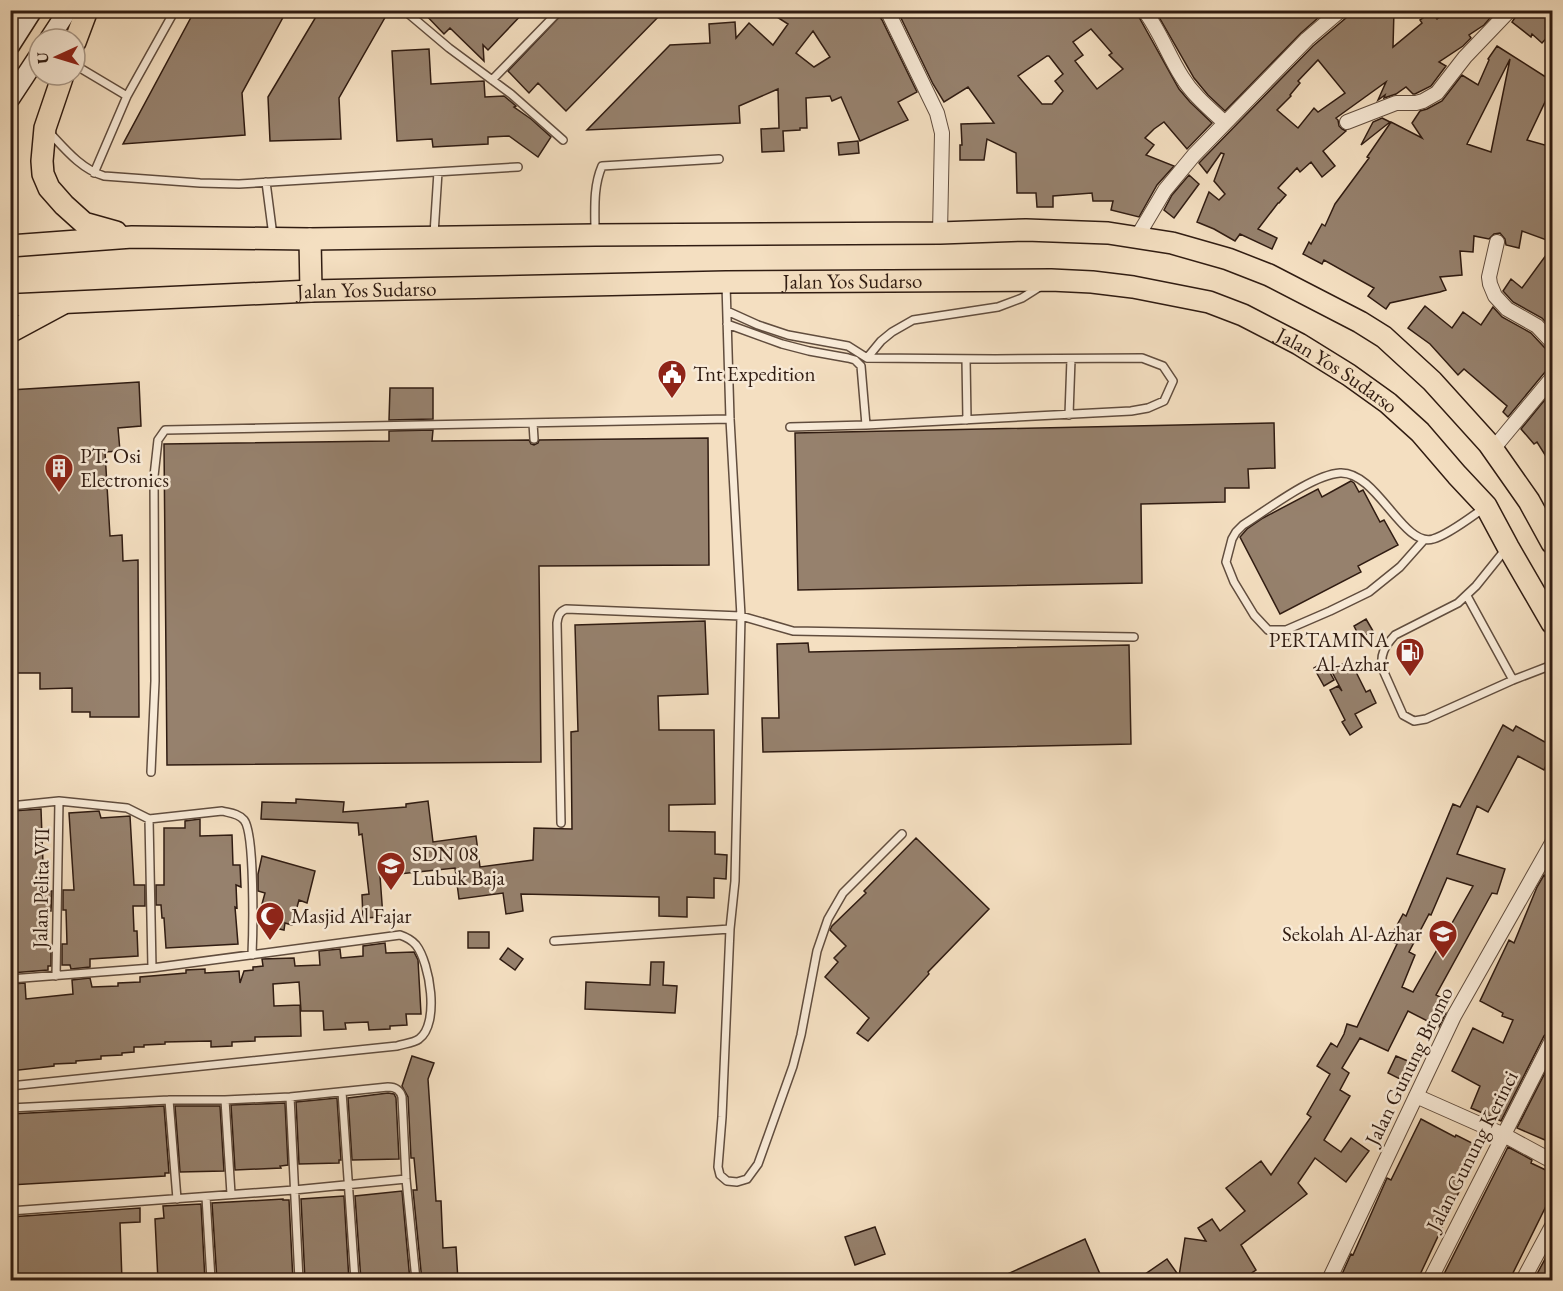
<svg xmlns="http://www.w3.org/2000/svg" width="1563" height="1291" font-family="'EB Garamond',serif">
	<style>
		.building { fill: #96816d; stroke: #301c12; stroke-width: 1.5; fill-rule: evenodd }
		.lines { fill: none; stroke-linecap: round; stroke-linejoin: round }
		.lane-casing { stroke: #614d3e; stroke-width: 10 }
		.street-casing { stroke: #614d3e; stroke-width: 16 }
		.secondary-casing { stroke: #301c12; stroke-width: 21 }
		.primary-casing { stroke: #301c12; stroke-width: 24 }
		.lane { stroke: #f8ead7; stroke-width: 7 }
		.street { stroke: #f8ead7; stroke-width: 14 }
		.secondary { stroke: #f8ead7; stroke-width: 18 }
		.primary { stroke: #f4dfc1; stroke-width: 21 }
		.labels { text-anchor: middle; stroke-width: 5; stroke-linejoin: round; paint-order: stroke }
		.street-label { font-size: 21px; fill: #301c12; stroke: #f8ead7 }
		.poi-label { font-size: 21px; fill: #301c12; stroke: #f8ead7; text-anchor: start }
	</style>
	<rect width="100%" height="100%" fill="#f4dfc1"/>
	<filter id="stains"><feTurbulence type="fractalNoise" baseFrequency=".00333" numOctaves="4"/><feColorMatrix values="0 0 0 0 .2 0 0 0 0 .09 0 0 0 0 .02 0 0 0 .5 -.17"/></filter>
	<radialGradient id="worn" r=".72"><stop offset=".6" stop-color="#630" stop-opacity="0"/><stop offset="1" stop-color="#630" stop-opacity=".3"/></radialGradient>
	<path class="building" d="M195,10H287L242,93L245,135L123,144Z
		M320,10H380L387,14L339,98L341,139L270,141L268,97Z
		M421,10H526L488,50L483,45L484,61L450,28L444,34Z
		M566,10H665L566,111L538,83L529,93L508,71Z
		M766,10H875L882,20L917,92L898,102L908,120L860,141L841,97L832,101L830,96L806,98L807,128H800V130L783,131L784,151L762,152L761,129L779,128L778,89L739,106L740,123L587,130L670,45L710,43L709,24L735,22L736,38L749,23L773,45L788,24ZM813,31L830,57L814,67L796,53Z
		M908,10H1135L1179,89L1190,102L1212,123L1187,149L1164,122L1154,129L1145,138L1154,145L1146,155L1174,166L1157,185L1139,217L1111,210L1113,201H1093L1092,193L1053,196V207H1037L1036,193H1017L1016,153L987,139L984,160H960V145H962L961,124L994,123L968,87L944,102L933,84L900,16ZM1091,29L1112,53L1109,55L1123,69L1097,89L1075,61L1083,55L1073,42ZM1047,56H1049L1063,74L1055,81L1063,91L1052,104H1042L1018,76Z
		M1155,10H1327L1301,33L1225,111L1208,95L1194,78Z
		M1350,10H1394L1393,47L1422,23L1420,20L1432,12L1437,19L1450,10H1497L1484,25L1469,35L1471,38L1463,46L1439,62L1446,66L1431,86L1415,94H1413L1406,87L1396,94L1384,98L1385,95L1378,100L1386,82L1336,118L1338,120L1339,126L1342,129L1346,131L1323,151L1335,166L1322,177L1311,162L1300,172L1297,168L1278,188L1286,195L1279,203H1278L1258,229L1277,238L1272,249L1240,234L1235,241L1214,229L1197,222L1209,192L1219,200L1225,194L1214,181L1224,154L1221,153L1207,173L1199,163L1313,46L1347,17ZM1318,60L1345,93L1318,112L1314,108L1298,128L1277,110L1291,96L1290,95L1300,83L1298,81Z
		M1520,10H1552V32L1542,43L1532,34L1531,37L1512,22Z
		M1497,46L1552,81V102L1546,100L1527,140L1552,147V242L1522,231L1519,248L1506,245L1505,239L1500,233L1494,234L1489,239L1474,236L1473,252L1460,251L1462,275L1440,277L1446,290L1440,292L1390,303L1386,309L1368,296L1374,288L1324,260L1322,264L1303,254L1309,242L1311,244L1322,224L1325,226L1335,204L1369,158L1367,157L1391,122L1422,138L1412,123L1420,111L1427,109L1442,101L1462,75L1478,85L1489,60L1488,59ZM1510,59L1491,152L1467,144Z
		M429,49L431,84L484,81L485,97L504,96L516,106L514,107L531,119L551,137L538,157L509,136L488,137V144L433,147L432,139L397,141L392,51Z
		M1382,118L1390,122L1361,145L1373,122Z
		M858,141L859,153L839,155L838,143Z
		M1189,175L1199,184L1174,218L1164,210L1172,195Z
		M1552,247V329L1542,318L1513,302L1503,291L1511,279L1522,288Z
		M1425,306L1452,328L1463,312L1481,325L1493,307L1502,317L1531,333L1545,348L1552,351V369L1545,372L1508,417L1503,412L1507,406L1464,369L1458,375L1430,344L1408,328Z
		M139,382L141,426L118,428L120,451L105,452L110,536L122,535L123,561L138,560L139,717H90V712H72V688L40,689V673H10V390Z
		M390,388H433V419L389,420Z
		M1552,391V466L1537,442L1534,444L1521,429Z
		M1274,423L1275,468L1248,469L1249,488H1225V502L1141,504L1142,583L798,590L795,433Z
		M433,430L432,441L529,440L531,444L534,445L538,443L539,440L708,438L709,565L539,566L541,762L167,765L164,444L389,441V431Z
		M1351,481L1354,483L1359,492L1363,490L1380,522L1384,520L1398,545L1358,566L1361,572L1280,614L1240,537L1247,529L1263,518L1318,489L1322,497Z
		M1366,619L1373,631L1360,638L1354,626Z
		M705,621L708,694L658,696L659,730H714L715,804L669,805V831L715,832V854L727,855L726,879L714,878V898L687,897V917L659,916V897L521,894L523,911L506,914L503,893L459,899L455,868L380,876L383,917L363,918L362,895L369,894L362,834L359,835L358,823L261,819L262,802L296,803V799L344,802L343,812L406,807V804L428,801L433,842L476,836L480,867L533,860L534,828L572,829L571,732L578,731L575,625Z
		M808,643L809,652L1129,645L1131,744L763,752L762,718H779L777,644Z
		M1350,660L1366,692L1370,690L1376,703L1355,714L1362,727L1350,735L1342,722L1345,720L1330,690L1338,686L1342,691L1331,670Z
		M1324,662L1334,680L1324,686L1314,668Z
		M1503,725L1513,731L1516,726L1552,746V753L1544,770L1518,756L1488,812L1477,806L1457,854L1505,869L1497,894L1492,893L1436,995L1444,999L1439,1009L1446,1013L1439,1027L1408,1011L1388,1051L1360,1038L1342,1068L1349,1073L1340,1090L1350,1096L1324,1140L1341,1152L1351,1138L1369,1151L1346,1182L1315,1158L1298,1183L1307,1194L1241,1245L1256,1270L1240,1281H1135L1167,1259L1179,1276L1185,1238L1206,1241L1198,1228L1212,1219L1220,1231L1245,1211L1226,1188L1261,1161L1271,1175L1311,1117L1307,1114L1330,1074L1317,1066L1331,1043L1337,1047L1344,1034L1347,1024L1357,1027L1397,944L1389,940L1403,914L1406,916L1453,804L1460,807ZM1447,878L1473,886L1413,992L1402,987L1415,955L1409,952L1429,914L1431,915Z
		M41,809L44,891H52L51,911H44V916H42L44,945H51V966H48V970L11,973L10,924L17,923L15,892H11L10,885V877H16L15,852L11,853L10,838H13L12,811Z
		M99,811L101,818L130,816L134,885H145V906H133L134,931H137L138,956L90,959V967L71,969L70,965H62V944H67L66,910H63V890H74L69,813Z
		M200,819V836L232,835L233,865H240L241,887L236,885L237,908L235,907L238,944L166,948L164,918H162L161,905H156V885H164V828H185V821Z
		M916,838L989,909L928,972L929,974L868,1041L857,1033L869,1018L825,977L838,962L834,958L846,946L830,930L832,926L866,893L864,891Z
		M262,856L315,871L307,903L299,900L292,925L285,923L284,930L262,925L264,916L259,915L265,893L258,891V874Z
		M1544,875L1552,879V1031L1548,1032L1544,1036L1501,1121L1471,1108L1480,1086L1452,1071L1473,1028L1503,1043L1513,1020L1502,1016L1503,1013L1480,1001L1509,940L1514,943L1537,887Z
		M468,932H489V948H468Z
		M385,943L386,953L414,952L418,960L421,1014H406L407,1025L390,1026V1029L369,1030L368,1022L345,1023L346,1029L324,1030L323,1011H301L299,982L273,984L274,1006L300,1005L301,1036L255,1037V1041L232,1042V1046L211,1047V1041L165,1042V1044L144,1045V1047H134V1052L122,1053V1055L101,1056V1059L76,1061V1063L54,1064V1066L10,1071V993H12V984L25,983L26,999L73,994L72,980L90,978L92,987L118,986V983L140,982V977L186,973V970L205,969V973L239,971L240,983L244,971L253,970V967L263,966L262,959L294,958L295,966L320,965L319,951L340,949L341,958L363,956V946Z
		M508,948L523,959L515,970L500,959Z
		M651,962H664L663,985L677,986L675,1013L585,1009L586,982L650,985Z
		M412,1056L434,1063L428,1079L436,1201H441L443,1248L456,1247L458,1281H422L413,1190H417L414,1158H411L408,1097L402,1086Z
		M1396,1056L1410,1062L1402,1080L1388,1073Z
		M1552,1059V1143L1517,1128Z
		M388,1093L394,1094L396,1098L399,1159L352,1160L348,1098Z
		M337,1098L341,1160H339V1163L299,1164L296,1102Z
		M285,1103L288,1165L280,1166L281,1168L235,1170L231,1105Z
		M164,1106L169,1173H165V1176L10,1185V1114Z
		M175,1106H220L224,1171L180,1172Z
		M1421,1119L1455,1137L1456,1135L1480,1147L1417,1281H1339L1351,1254L1353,1255L1387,1178L1391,1180Z
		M1508,1147L1532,1160L1531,1163L1552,1173V1194L1509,1281H1443L1445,1275L1444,1274Z
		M402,1191L410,1281H361L355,1196Z
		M344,1196L349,1281H305L301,1199Z
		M283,1199V1200H289L293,1281H217L212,1203Z
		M201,1204L205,1281H158L155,1219L164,1218L163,1206Z
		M140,1208V1222L120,1223L122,1281H10V1217Z
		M875,1227L885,1254L855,1265L845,1237Z
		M1085,1239L1103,1281H992Z
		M1552,1246V1281H1534L1538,1272Z"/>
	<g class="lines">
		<g class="lane-casing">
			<path id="lane" d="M404,10L449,48L511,94L563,140
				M75,65L127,96
				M492,80L560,10
				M49,132C65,149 81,169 104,176L200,183L239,184L518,167
				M94,173L127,96L175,10
				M266,182L273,236
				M595,232C595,209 593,187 602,166L719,159
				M434,234L438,172
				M726,284L730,419L741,616L735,881L730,929L722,1117L718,1167L720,1175L727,1181L737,1182L747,1179L758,1164L793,1066L801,1035L817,951L828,919L843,893L902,834
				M727,311L758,325L788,335L848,346L867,358L995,359L1142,358L1163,366L1173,381L1164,401L1148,408L1131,411L866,425L790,427
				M727,324L782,344L809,351L848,358L855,360L861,366L866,425
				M867,358L881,341L892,332L913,320L998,307L1022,298L1041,286
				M966,359L967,420
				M1069,415L1071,359
				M533,423L534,439
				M1424,540L1400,567L1369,592L1330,611L1286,630H1268L1254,615L1234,582L1226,562L1232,539L1236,532L1243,525C1267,510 1312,475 1340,473C1377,471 1403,548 1433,539C1448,535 1471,517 1484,508
				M1505,550L1476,586L1458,603L1395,635C1385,646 1379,655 1383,670L1403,715L1414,721L1426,719L1513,680L1552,665
				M1467,596L1513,680
				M151,772L155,681L154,476L158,440L165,430L730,419
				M10,806L59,801L127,808L149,819L152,968
				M149,819L222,811C229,813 238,813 244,820C255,833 253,933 252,955
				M561,823L557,623C558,616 559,612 566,609L741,616L793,631L1134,637
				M554,941L730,929
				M56,976L59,801
				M10,979L152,968L400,935C406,937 411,939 416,945C430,963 440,1024 419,1039C414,1043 403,1044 397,1046L10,1086
				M342,1092L355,1280
				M290,1097L299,1280
				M169,1100L177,1199
				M225,1100L231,1194
				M10,1108L169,1100H225L290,1097L388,1087C396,1087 400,1090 402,1097L406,1179L416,1280
				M206,1197L211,1280
				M10,1211L294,1190L406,1179"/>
		</g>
		<g class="street-casing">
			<path id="street" d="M887,10L937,113L942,133L940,233
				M1144,10C1160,31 1168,55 1182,77C1193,95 1209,108 1225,123
				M1347,122L1396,103H1416L1423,101L1437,93L1465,57L1510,10
				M1137,237L1165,190L1194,155L1307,39L1341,10
				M1497,242L1489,277L1490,284L1495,296L1507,309L1537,326L1552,342
				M1493,449L1552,378
				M1416,1096L1504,1135L1552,1161
				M1329,1280L1454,1016L1552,843
				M1430,1280L1552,1040
				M1523,1280L1552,1226"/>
		</g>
		<g class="secondary-casing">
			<path id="secondary" d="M49,39L68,10
				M10,46L33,10
				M10,99L39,55"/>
		</g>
		<g class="primary-casing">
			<g id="primary">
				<path d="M75,42L87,10"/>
				<path d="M63,75L45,128L42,161L43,174L49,188L64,205L84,223L116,232"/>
				<path d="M310,239L311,291"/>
				<path d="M10,246L132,237L310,239L595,235L940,233L1026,230L1108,233L1172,243L1228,259L1269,275L1360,322L1384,337L1432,381L1489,444L1529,501L1552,543"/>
				<path id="s1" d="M10,305L311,291L726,282L1051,280L1092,282L1133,287L1209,302L1243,315L1299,344L1349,375L1388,403L1420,432L1457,475L1486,506L1508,547L1552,623"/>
				<path d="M10,332L62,304"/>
			</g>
		</g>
		<use href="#lane" class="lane"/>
		<use href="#street" class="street"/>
		<use href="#secondary" class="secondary"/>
		<use href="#primary" class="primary"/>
	</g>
	<defs>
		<g id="civic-pin" transform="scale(1.5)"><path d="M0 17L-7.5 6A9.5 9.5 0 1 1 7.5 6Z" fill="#8f2418" stroke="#f8ead7"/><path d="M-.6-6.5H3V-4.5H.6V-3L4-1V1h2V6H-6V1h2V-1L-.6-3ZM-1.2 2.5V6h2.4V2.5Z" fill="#fff"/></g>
		<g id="building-pin" transform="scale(1.5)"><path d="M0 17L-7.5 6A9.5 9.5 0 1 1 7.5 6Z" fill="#8f2418" stroke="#f8ead7"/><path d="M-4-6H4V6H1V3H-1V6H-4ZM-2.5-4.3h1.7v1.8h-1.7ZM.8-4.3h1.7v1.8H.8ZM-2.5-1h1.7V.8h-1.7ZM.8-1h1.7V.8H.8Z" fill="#fff"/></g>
		<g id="fuel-pin" transform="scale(1.5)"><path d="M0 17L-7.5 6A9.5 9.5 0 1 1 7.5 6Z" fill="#8f2418" stroke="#f8ead7"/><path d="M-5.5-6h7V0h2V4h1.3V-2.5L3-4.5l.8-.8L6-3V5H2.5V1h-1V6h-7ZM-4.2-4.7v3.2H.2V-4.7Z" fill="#fff"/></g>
		<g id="school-pin" transform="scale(1.5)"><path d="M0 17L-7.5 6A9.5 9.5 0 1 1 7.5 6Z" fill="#8f2418" stroke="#f8ead7"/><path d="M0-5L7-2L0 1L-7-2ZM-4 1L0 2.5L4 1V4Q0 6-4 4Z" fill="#fff"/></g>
		<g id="mosque-pin" transform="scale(1.5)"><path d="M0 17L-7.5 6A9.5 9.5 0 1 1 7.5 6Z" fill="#8f2418" stroke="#f8ead7"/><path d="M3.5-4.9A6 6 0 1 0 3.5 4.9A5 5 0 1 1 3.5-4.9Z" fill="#fff"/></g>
	</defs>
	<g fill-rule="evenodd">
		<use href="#civic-pin" x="672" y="374"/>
		<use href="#building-pin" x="59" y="468"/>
		<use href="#fuel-pin" x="1410" y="652"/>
		<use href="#school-pin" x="391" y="866"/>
		<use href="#mosque-pin" x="270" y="916"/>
		<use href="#school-pin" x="1443" y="934"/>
	</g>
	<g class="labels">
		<g class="street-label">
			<text dy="7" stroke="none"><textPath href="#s1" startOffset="843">Jalan Yos Sudarso</textPath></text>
			<text dy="7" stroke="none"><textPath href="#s1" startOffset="357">Jalan Yos Sudarso</textPath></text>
			<text dy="7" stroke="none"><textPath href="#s1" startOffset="1347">Jalan Yos Sudarso</textPath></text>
			<text transform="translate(41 888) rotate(-89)" y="7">Jalan Pelita VII</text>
			<text transform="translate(1409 1066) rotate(-64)" y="7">Jalan Gunung Bromo</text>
			<text transform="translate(1472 1151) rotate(-63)" y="7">Jalan Gunung Kerinci</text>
		</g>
		<g class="poi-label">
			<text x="693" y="381">Tnt Expedition</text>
			<text x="80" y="463">PT. Osi<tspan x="80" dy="24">Electronics</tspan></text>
			<text x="1389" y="647" text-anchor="end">PERTAMINA<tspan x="1389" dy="24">Al-Azhar</tspan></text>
			<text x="412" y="861">SDN 08<tspan x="412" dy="24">Lubuk Baja</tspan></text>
			<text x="291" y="923">Masjid Al Fajar</text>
			<text x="1422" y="941" text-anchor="end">Sekolah Al-Azhar</text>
		</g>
	</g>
	<rect width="1563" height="1291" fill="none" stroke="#f4dfc1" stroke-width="36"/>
	<rect x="12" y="12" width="1539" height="1267" fill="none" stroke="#301c12" stroke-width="3"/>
	<rect x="18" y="18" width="1527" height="1255" fill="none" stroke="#301c12" stroke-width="1.5"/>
	<g transform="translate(57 57) rotate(266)"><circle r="28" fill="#f8ead7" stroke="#a89888" stroke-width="1.5"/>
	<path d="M0-4.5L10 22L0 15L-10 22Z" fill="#8f2418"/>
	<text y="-9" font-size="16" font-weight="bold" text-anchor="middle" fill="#301c12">U</text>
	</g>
	<rect width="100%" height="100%" filter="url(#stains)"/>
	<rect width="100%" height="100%" fill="url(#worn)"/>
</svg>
